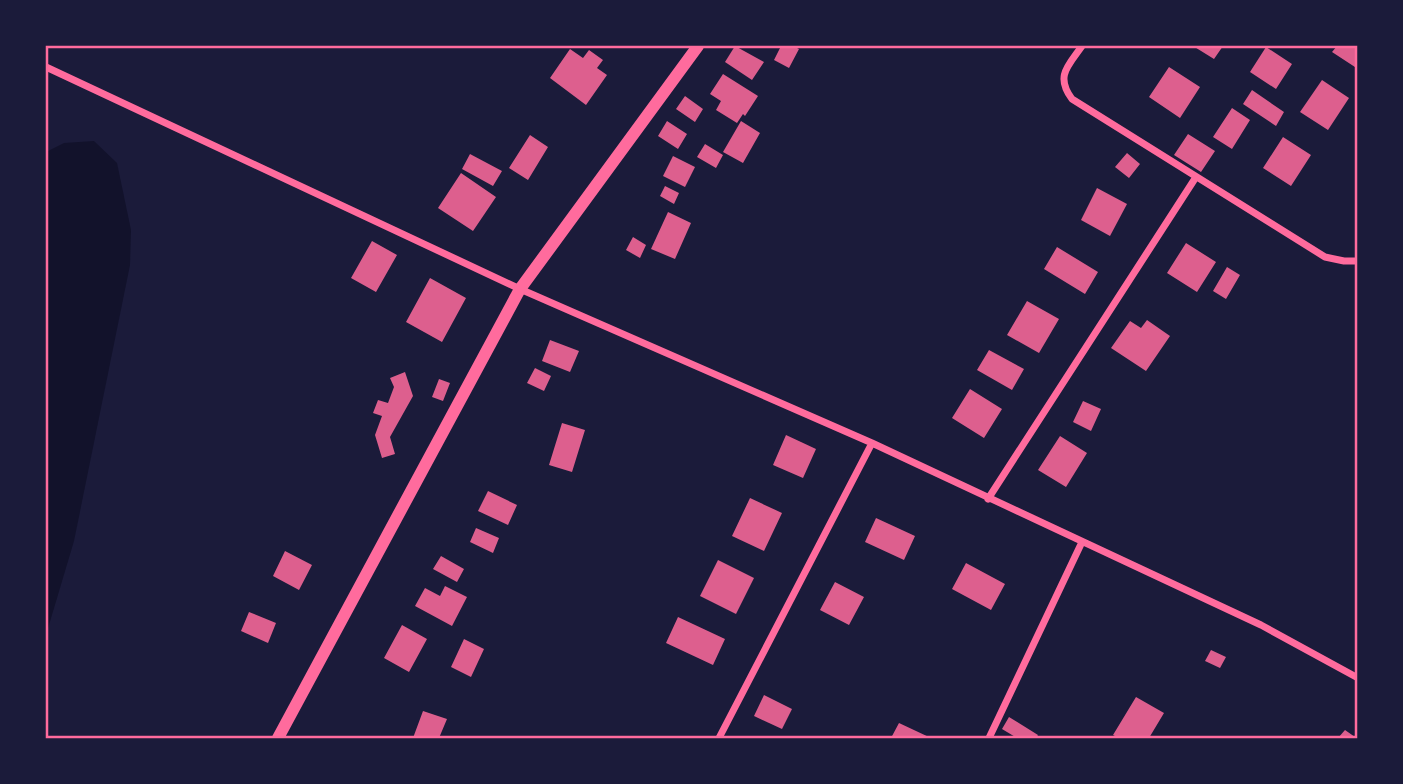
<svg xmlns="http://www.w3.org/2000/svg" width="1403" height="784" font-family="Barlow,sans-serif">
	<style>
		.water { fill: #12122b }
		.building { fill: #dd5f8e }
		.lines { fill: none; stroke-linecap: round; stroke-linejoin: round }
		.minor { stroke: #ff6b9d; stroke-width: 7 }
		.tertiary { stroke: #ff6b9d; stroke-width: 12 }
		.neatline { fill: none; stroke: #ff6b9d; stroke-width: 2.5 }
	</style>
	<rect width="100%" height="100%" fill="#1b1b3a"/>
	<path class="water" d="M94,141L117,163L131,230L130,265L74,541L46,635V152L64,143Z"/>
	<path class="building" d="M735,46L764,62L752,80L725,62Z
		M781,46H793L799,49L789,68L774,60Z
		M1193,46H1223L1214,59Z
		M1337,46H1358V69L1332,52Z
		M1266,47L1292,64L1276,89L1250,72Z
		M570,49L583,58L589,50L603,60L597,68L607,75L586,105L550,78Z
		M1169,67L1200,87L1180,118L1149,97Z
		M723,74L758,96L745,116L743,114L737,123L716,110L721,101L710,94Z
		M1322,80L1349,98L1328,130L1300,112Z
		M1252,90L1284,112L1276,126L1243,104Z
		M685,96L703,109L695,122L676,109Z
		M1232,108L1250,120L1232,149L1213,137Z
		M667,121L687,134L678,149L658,136Z
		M741,121L760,133L743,163L723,152Z
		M1188,134L1215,151L1201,172L1174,155Z
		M530,135L548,147L528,180L509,168Z
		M1283,137L1311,155L1291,186L1263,168Z
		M705,144L723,155L716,168L697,157Z
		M1127,153L1140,164L1129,178L1115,167Z
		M470,154L502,171L493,186L462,169Z
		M673,156L695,167L685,187L663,176Z
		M461,173L496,197L473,231L438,208Z
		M665,186L679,193L674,204L660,196Z
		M1097,188L1127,204L1110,236L1081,220Z
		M668,212L691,223L675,259L651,249Z
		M633,237L646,245L640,258L626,250Z
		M372,241L397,255L376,292L351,278Z
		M1186,243L1216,262L1197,292L1167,273Z
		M1057,247L1098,272L1085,294L1044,269Z
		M1227,267L1240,275L1226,299L1213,291Z
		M430,278L466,298L442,342L406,322Z
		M1027,301L1059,319L1039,353L1007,335Z
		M1147,320L1170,336L1146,371L1111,348L1130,321L1141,328Z
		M550,340L579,351L570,372L542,361Z
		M989,350L1024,369L1012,390L977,370Z
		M535,368L551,376L544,391L527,383Z
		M405,372L413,396L390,437L395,454L382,458L375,435L382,416L373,413L378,400L388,403L394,387L390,378Z
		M439,379L450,383L443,401L432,397Z
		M970,389L1002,409L984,438L952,418Z
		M1083,401L1101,409L1091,431L1073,422Z
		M562,423L585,430L572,472L549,465Z
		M786,435L816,449L803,478L773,465Z
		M1060,436L1087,453L1066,487L1038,470Z
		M488,491L517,505L508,525L478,511Z
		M750,498L782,513L764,551L732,536Z
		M876,518L915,536L904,560L865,542Z
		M476,528L499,538L493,553L470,542Z
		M285,551L312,565L299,590L273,576Z
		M441,556L464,569L457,582L433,569Z
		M718,560L754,578L736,614L700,596Z
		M966,563L1005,584L991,610L952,589Z
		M835,582L864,597L849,625L820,610Z
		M445,586L467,597L452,626L415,606L425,588L440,596Z
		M249,612L276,623L268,643L241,631Z
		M678,617L725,639L713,665L666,643Z
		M402,625L427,639L409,672L384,658Z
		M464,639L484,649L471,677L451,667Z
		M1211,650L1226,657L1220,668L1205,661Z
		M764,695L792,709L782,729L754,716Z
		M1136,697L1164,713L1149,738H1119L1113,735Z
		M423,711L447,719L439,738H413Z
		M1009,717L1038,735L1036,738H1017L1002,729Z
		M899,723L931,738H891Z
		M1345,730L1355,737L1354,738H1338Z"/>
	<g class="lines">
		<path class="minor" d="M1082,46C1068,66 1055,76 1072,99L1325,257L1344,261H1358
			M46,67L520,289L872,443L1261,625L1358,678
			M988,499L1196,177
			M719,738L872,443
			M989,738L1082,542"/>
		<path class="tertiary" d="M278,738L520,289L698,46"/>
	</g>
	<rect width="1403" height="784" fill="none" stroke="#1b1b3a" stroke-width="94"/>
	<rect x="47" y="47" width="1309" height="690" class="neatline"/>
</svg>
